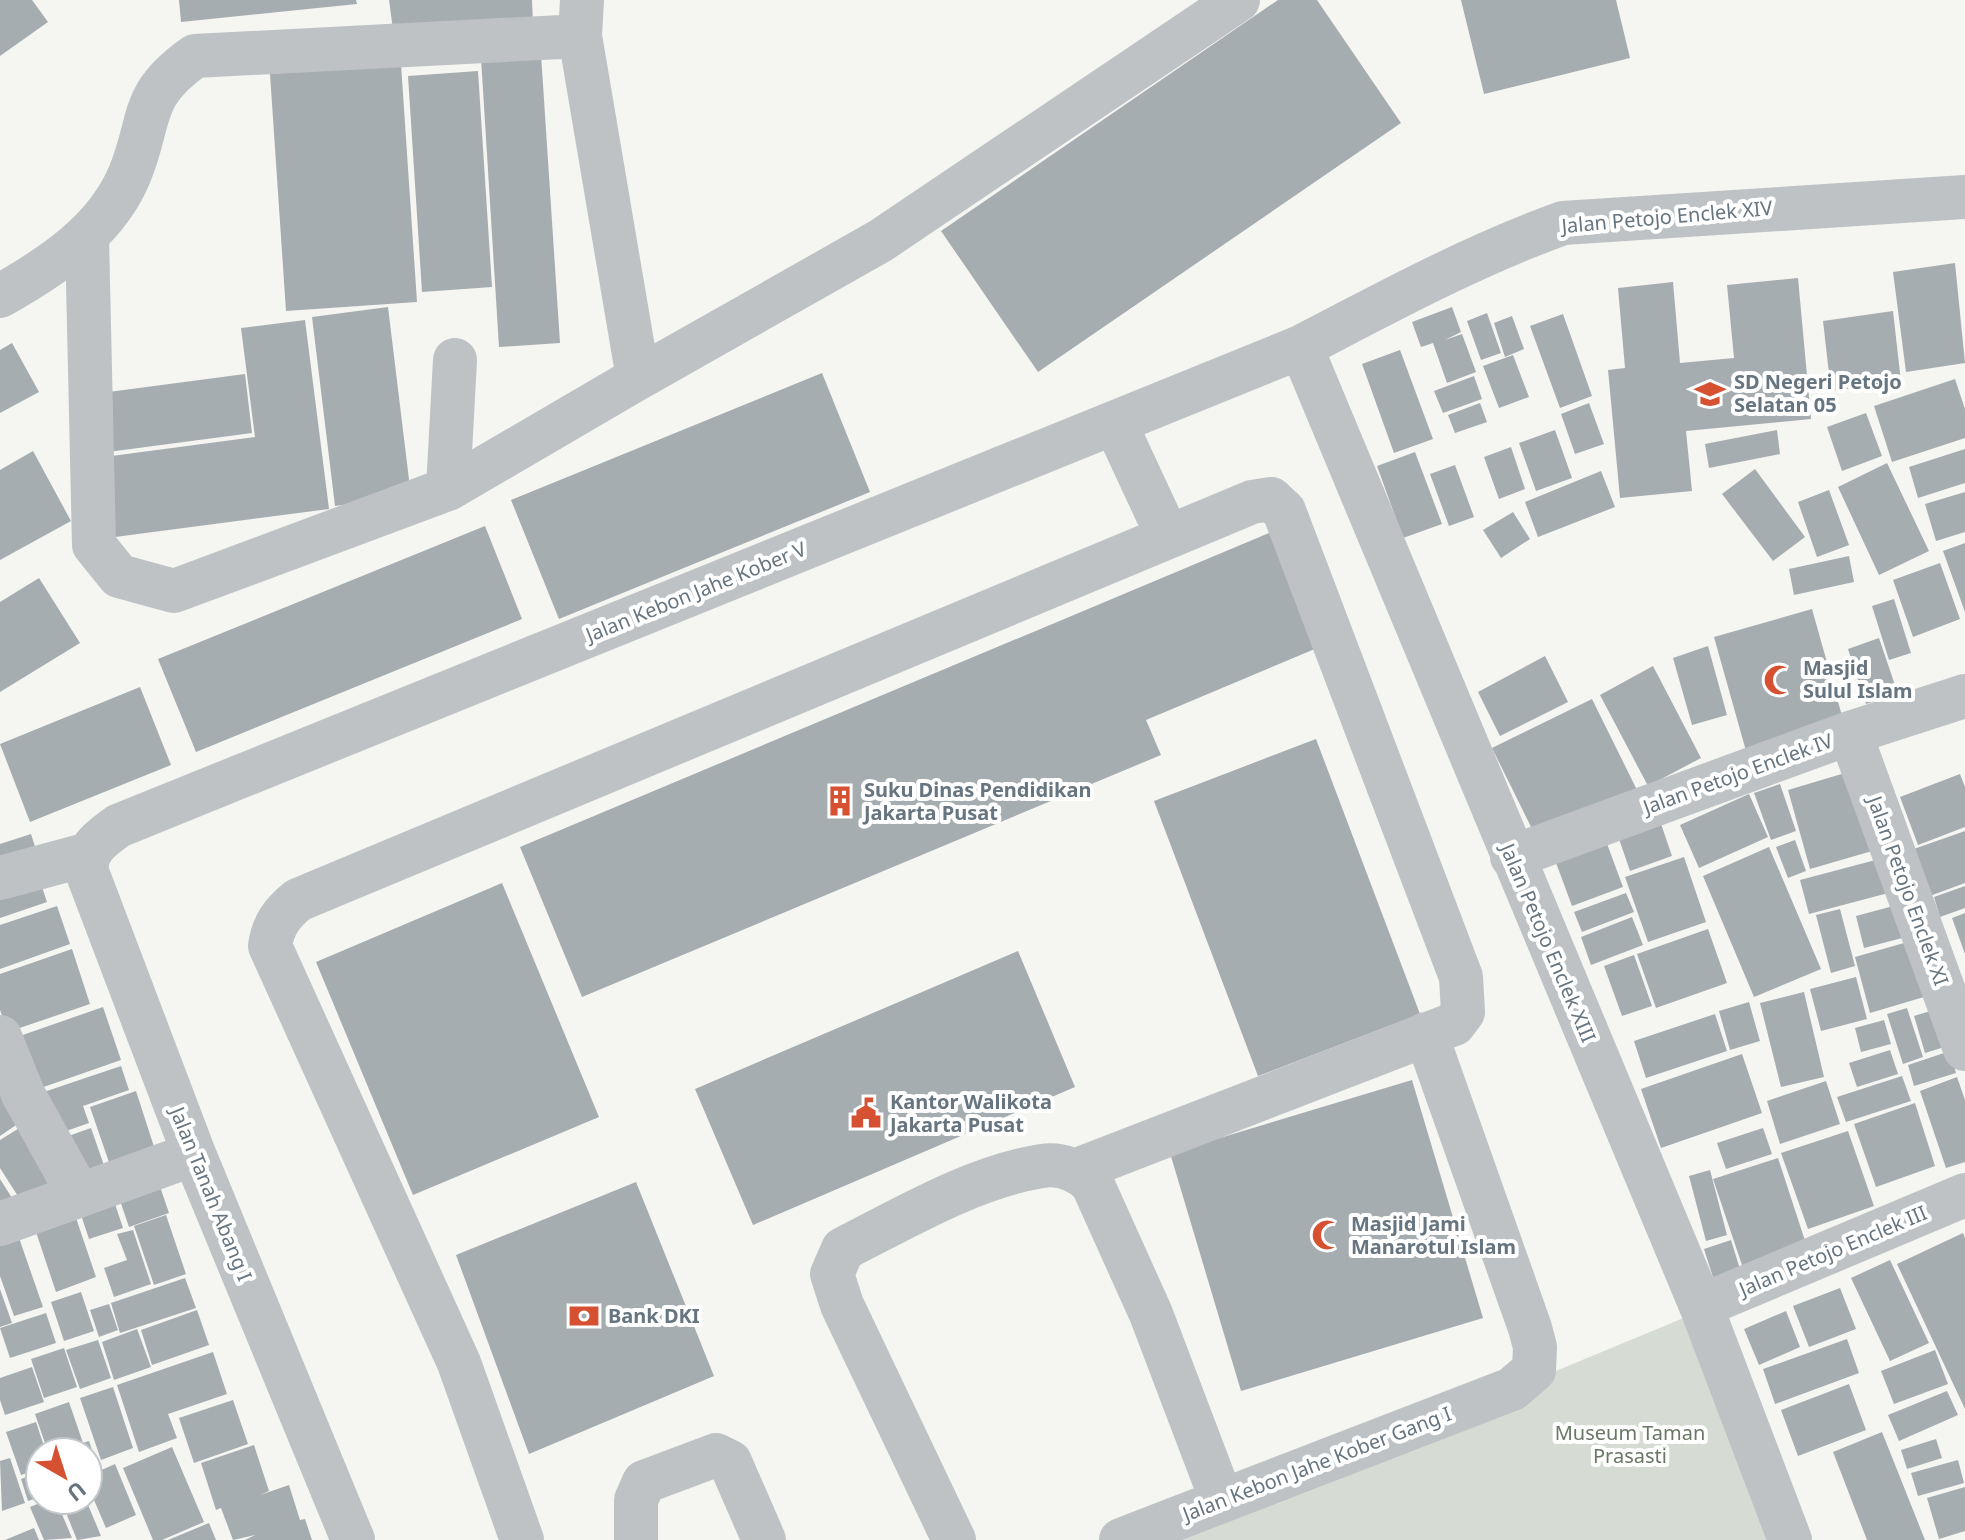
<svg xmlns="http://www.w3.org/2000/svg" width="1965" height="1540" font-family="'Noto Sans',sans-serif">
	<style>
		.green { fill: #d6dbd3 }
		.building { fill: #a5adb1 }
		.lines { fill: none; stroke-linecap: round; stroke-linejoin: round }
		.minor { stroke: #bec2c5; stroke-width: 44 }
		.labels { text-anchor: middle; stroke-width: 8; stroke-linejoin: round; paint-order: stroke }
		.street-label { font-size: 20px; fill: #667580; stroke: #fff }
		.poi-label { font-size: 20px; font-weight: bold; fill: #667580; stroke: #fff; text-anchor: start }
		.park-label { font-size: 20px; fill: #697864; stroke: #fff }
	</style>
	<rect width="100%" height="100%" fill="#f5f5f1"/>
	<path class="green" d="M1686,1317L1769,1540H1149Z"/>
	<path class="building" d="M0,0H32L48,22L0,56Z
		M179,0H356L357,4L181,22Z
		M389,0H532L533,25L394,37Z
		M1278,0H1317L1401,123L1038,372L941,231Z
		M1461,0H1616L1630,58L1484,94Z
		M541,54L560,343L499,347L481,58Z
		M401,64L417,302L286,311L270,74Z
		M478,71L492,287L422,292L408,76Z
		M1955,263L1965,363L1906,372L1893,272Z
		M1798,278L1811,419L1686,431L1692,491L1620,498L1608,370L1625,368L1618,288L1673,282L1680,363L1734,358L1727,285Z
		M388,307L411,496L335,506L312,317Z
		M1452,307L1461,332L1445,340L1462,334L1476,372L1447,383L1433,343L1421,347L1412,322Z
		M1893,311L1901,382L1831,391L1823,321Z
		M1487,313L1501,353L1481,360L1467,321Z
		M1563,314L1592,396L1560,408L1530,326Z
		M1512,316L1524,349L1505,357L1494,323Z
		M305,320L329,509L115,537L104,457L255,437L241,328Z
		M12,343L39,392L0,413V350Z
		M1400,350L1433,439L1394,453L1362,364Z
		M1513,355L1529,397L1499,408L1483,366Z
		M822,373L870,492L559,619L511,500Z
		M245,374L252,433L108,452L101,393Z
		M1474,376L1482,399L1443,413L1434,391Z
		M1955,379L1965,409V438L1892,462L1874,406Z
		M1480,403L1487,422L1455,433L1448,415Z
		M1589,403L1604,444L1575,454L1561,414Z
		M1866,413L1882,456L1842,471L1827,427Z
		M1555,430L1572,478L1536,491L1519,443Z
		M1777,430L1780,454L1709,468L1705,444Z
		M1511,447L1525,489L1499,499L1484,457Z
		M1965,449V483L1918,498L1909,467Z
		M33,451L71,521L0,560V470Z
		M1415,452L1442,524L1403,538L1377,466Z
		M1887,463L1929,551L1879,575L1838,487Z
		M1455,465L1474,517L1449,526L1430,474Z
		M1755,469L1805,537L1773,561L1722,494Z
		M1601,471L1615,507L1538,537L1525,502Z
		M1829,490L1849,545L1817,557L1798,502Z
		M1965,492V532L1936,541L1925,504Z
		M1513,512L1530,539L1501,558L1483,530Z
		M485,526L522,619L196,752L158,659Z
		M1274,531L1322,646L1146,720L1161,755L582,997L520,847Z
		M1965,543V612L1943,551Z
		M1849,556L1854,582L1794,595L1789,569Z
		M1940,563L1960,619L1913,637L1893,580Z
		M39,578L80,643L0,692V602Z
		M1894,599L1911,653L1889,660L1872,606Z
		M1812,609L1844,723L1746,751L1714,637Z
		M1879,638L1898,694L1866,704L1848,649Z
		M1708,646L1727,715L1692,725L1673,658Z
		M1545,656L1568,702L1500,736L1478,692Z
		M1653,666L1701,758L1648,786L1600,695Z
		M140,687L171,765L30,822L0,744Z
		M1592,699L1637,790L1537,839L1492,748Z
		M1316,739L1420,1014L1258,1076L1154,801Z
		M1855,770L1879,849L1810,869L1788,790Z
		M1960,774L1965,787V827L1918,845L1900,797Z
		M1780,784L1796,831L1771,840L1754,793Z
		M1749,794L1768,837L1699,868L1680,825Z
		M1659,818L1672,856L1630,871L1617,833Z
		M1965,831V883L1927,897L1911,850Z
		M31,834L40,862L0,876V844Z
		M1795,840L1806,871L1788,878L1776,847Z
		M1606,841L1623,887L1572,906L1555,860Z
		M1769,847L1821,969L1754,997L1703,876Z
		M1684,857L1706,922L1648,942L1625,877Z
		M1883,858L1892,892L1809,914L1800,880Z
		M36,869L47,902L0,918V881Z
		M502,883L599,1117L413,1195L316,962Z
		M1965,886V908L1940,917L1934,897Z
		M1626,893L1634,912L1582,932L1574,912Z
		M1897,905L1906,937L1864,948L1856,916Z
		M57,906L70,944L0,969V925Z
		M1840,909L1855,966L1831,973L1816,915Z
		M1965,913V954L1952,918Z
		M1632,917L1643,945L1591,965L1581,937Z
		M1708,929L1727,983L1656,1008L1637,954Z
		M1918,939L1934,994L1870,1013L1855,957Z
		M72,949L90,1004L8,1032L0,1010V974Z
		M1018,951L1075,1087L753,1225L695,1089Z
		M1634,955L1652,1006L1622,1016L1604,966Z
		M1856,977L1867,1019L1821,1031L1810,989Z
		M1804,992L1824,1077L1781,1087L1760,1003Z
		M1749,1002L1760,1041L1730,1050L1719,1011Z
		M103,1007L121,1060L35,1090L17,1037Z
		M1907,1008L1923,1057L1903,1064L1887,1014Z
		M1940,1008L1951,1045L1925,1053L1914,1016Z
		M1715,1014L1727,1051L1646,1078L1634,1041Z
		M1884,1020L1891,1044L1861,1052L1855,1028Z
		M1890,1050L1898,1074L1857,1087L1849,1063Z
		M1950,1051L1956,1073L1914,1086L1908,1065Z
		M1742,1054L1762,1113L1661,1148L1641,1089Z
		M121,1066L129,1090L83,1106L89,1123L49,1137L35,1095Z
		M1902,1076L1911,1101L1846,1122L1837,1097Z
		M1957,1077L1965,1100V1162L1946,1168L1920,1091Z
		M1412,1080L1483,1318L1241,1391L1170,1153Z
		M1826,1081L1840,1124L1780,1144L1767,1101Z
		M0,1086L22,1121L0,1136Z
		M136,1091L157,1156L112,1171L90,1107Z
		M1915,1103L1935,1166L1876,1187L1854,1124Z
		M21,1127L55,1180L21,1201L0,1168V1140Z
		M91,1128L107,1174L75,1185L60,1139Z
		M1763,1128L1772,1154L1726,1169L1717,1143Z
		M1848,1131L1874,1206L1808,1229L1781,1153Z
		M1778,1158L1809,1253L1745,1274L1713,1179Z
		M154,1169L169,1213L129,1227L114,1183Z
		M1710,1170L1727,1235L1706,1241L1689,1176Z
		M0,1179L14,1201L0,1209Z
		M636,1182L714,1376L529,1454L456,1255Z
		M111,1192L123,1228L89,1239L77,1203Z
		M75,1215L96,1277L56,1292L35,1229Z
		M166,1215L186,1274L154,1285L134,1226Z
		M133,1230L151,1284L114,1297L104,1268L127,1260L117,1234Z
		M1963,1233L1965,1238V1409L1897,1264Z
		M18,1235L43,1307L14,1316L0,1276V1241Z
		M1731,1240L1744,1282L1717,1290L1704,1249Z
		M1890,1260L1929,1343L1890,1361L1851,1278Z
		M185,1278L196,1308L120,1333L111,1303Z
		M1840,1288L1856,1329L1809,1347L1793,1306Z
		M0,1289L12,1323L0,1327Z
		M81,1292L94,1331L64,1341L51,1302Z
		M109,1304L118,1330L99,1337L90,1310Z
		M197,1310L209,1345L152,1365L141,1330Z
		M1786,1311L1800,1347L1759,1365L1744,1329Z
		M46,1313L56,1343L10,1358L0,1328Z
		M137,1329L151,1367L114,1380L102,1342Z
		M1847,1339L1859,1373L1775,1404L1763,1369Z
		M98,1340L111,1378L80,1389L66,1350Z
		M64,1348L77,1387L44,1398L31,1359Z
		M1935,1350L1948,1384L1894,1404L1881,1371Z
		M213,1352L227,1394L168,1414L177,1438L139,1452L117,1385Z
		M32,1367L44,1402L5,1415L0,1400V1378Z
		M1849,1384L1866,1430L1798,1456L1781,1410Z
		M113,1387L133,1448L101,1460L80,1398Z
		M1947,1391L1958,1415L1899,1441L1888,1415Z
		M233,1400L248,1444L194,1463L179,1418Z
		M69,1402L83,1443L89,1441L97,1465L88,1468V1452H48L35,1414Z
		M36,1422L46,1452H40V1469L21,1475L6,1432Z
		M1882,1432L1925,1540H1867L1833,1452Z
		M1936,1439L1942,1458L1907,1469L1901,1450Z
		M254,1445L269,1491L260,1495L289,1485L300,1520L305,1519L312,1540H245L255,1535L233,1540L221,1508L216,1510L201,1463Z
		M172,1447L204,1522L162,1540H153L123,1468Z
		M10,1458L25,1503L2,1511L0,1461Z
		M1958,1460L1964,1483L1918,1496L1911,1473Z
		M115,1464L136,1515L106,1528L88,1486V1476Z
		M40,1472V1497L28,1501L21,1479Z
		M1965,1487V1531L1939,1539L1927,1498Z
		M47,1500H56L72,1538L44,1540L30,1507Z
		M61,1500H86L101,1536L77,1540Z
		M209,1523L216,1540H168Z
		M34,1528L39,1540H5Z"/>
	<g class="lines">
		<path class="minor" d="M87,238L94,545L119,576L174,591L448,489L638,378L580,36L582,0
			M0,296C51,267 105,232 129,176C153,119 137,97 195,56L580,36
			M1301,347L1701,1306L1790,1540
			M638,378L880,241L1238,0
			M1115,423L1168,537
			M448,489L455,360
			M1850,733L1965,1049
			M1512,857L1850,733L1965,696
			M0,878L89,854
			M0,1037L23,1094L78,1193
			M0,1224L194,1154
			M1701,1306L1965,1195
			M353,1540L194,1154L87,872C84,849 102,838 118,826L1301,347C1387,302 1472,256 1563,223L1965,197
			M522,1540L459,1363L270,946C273,925 282,913 298,900L1252,502L1271,499L1284,511L1461,977L1463,1012L1454,1024L1077,1170
			M636,1540V1500L644,1482L716,1455L730,1462L764,1540
			M954,1540L842,1305L832,1274L843,1249C904,1218 973,1177 1042,1166C1061,1163 1079,1171 1092,1183L1151,1314L1222,1501
			M1121,1540L1512,1389L1534,1370L1535,1347L1530,1328L1426,1034"/>
	</g>
	<defs>
		<g id="school-bare" transform="scale(2.4)"><path d="M0-5L7-2L0 1L-7-2ZM-4 1L0 2.5L4 1V4Q0 6-4 4Z" fill="#d55131" stroke="#fff" stroke-width="2.5" paint-order="stroke"/></g>
		<g id="mosque-bare" transform="scale(2.4)"><path d="M3.5-4.9A6 6 0 1 0 3.5 4.9A5 5 0 1 1 3.5-4.9Z" fill="#d55131" stroke="#fff" stroke-width="2.5" paint-order="stroke"/></g>
		<g id="building-bare" transform="scale(2.4)"><path d="M-4-6H4V6H1V3H-1V6H-4ZM-2.5-4.3h1.7v1.8h-1.7ZM.8-4.3h1.7v1.8H.8ZM-2.5-1h1.7V.8h-1.7ZM.8-1h1.7V.8H.8Z" fill="#d55131" stroke="#fff" stroke-width="2.5" paint-order="stroke"/></g>
		<g id="civic-bare" transform="scale(2.4)"><path d="M-.6-6.5H3V-4.5H.6V-3L4-1V1h2V6H-6V1h2V-1L-.6-3ZM-1.2 2.5V6h2.4V2.5Z" fill="#d55131" stroke="#fff" stroke-width="2.5" paint-order="stroke"/></g>
		<g id="bank-bare" transform="scale(2.4)"><path d="M-6-4H6V4H-6ZM0-2.3a2.3 2.3 0 1 0 0 4.6a2.3 2.3 0 1 0 0-4.6Z" fill="#d55131" stroke="#fff" stroke-width="2.5" paint-order="stroke"/></g>
	</defs>
	<g fill-rule="evenodd">
		<use href="#school-bare" x="1710" y="394"/>
		<use href="#mosque-bare" x="1779" y="680"/>
		<use href="#building-bare" x="840" y="801"/>
		<use href="#civic-bare" x="866" y="1113"/>
		<use href="#mosque-bare" x="1327" y="1235"/>
		<use href="#bank-bare" x="584" y="1316"/>
	</g>
	<g class="labels">
		<g class="street-label">
			<text transform="translate(1667 217) rotate(-5)" y="7">Jalan Petojo Enclek XIV</text>
			<text transform="translate(696 592) rotate(-22)" y="7">Jalan Kebon Jahe Kober V</text>
			<text transform="translate(1738 774) rotate(-20)" y="7">Jalan Petojo Enclek IV</text>
			<text transform="translate(1908 891) rotate(70)" y="7">Jalan Petojo Enclek XI</text>
			<text transform="translate(1548 943) rotate(67)" y="7">Jalan Petojo Enclek XIII</text>
			<text transform="translate(211 1194) rotate(68)" y="7">Jalan Tanah Abang I</text>
			<text transform="translate(1833 1251) rotate(-23)" y="7">Jalan Petojo Enclek III</text>
			<text transform="translate(1317 1464) rotate(-21)" y="7">Jalan Kebon Jahe Kober Gang I</text>
		</g>
		<g class="poi-label">
			<text x="1734" y="389">SD Negeri Petojo<tspan x="1734" dy="23">Selatan 05</tspan></text>
			<text x="1803" y="675">Masjid<tspan x="1803" dy="23">Sulul Islam</tspan></text>
			<text x="864" y="797">Suku Dinas Pendidikan<tspan x="864" dy="23">Jakarta Pusat</tspan></text>
			<text x="890" y="1109">Kantor Walikota<tspan x="890" dy="23">Jakarta Pusat</tspan></text>
			<text x="1351" y="1231">Masjid Jami<tspan x="1351" dy="23">Manarotul Islam</tspan></text>
			<text x="608" y="1323">Bank DKI</text>
		</g>
		<g class="park-label">
			<text x="1630" y="1440">Museum Taman<tspan x="1630" dy="23">Prasasti</tspan></text>
		</g>
	</g>
	<g transform="translate(64 1476) rotate(141)"><circle r="38" fill="#ffffff" stroke="#c2c8cc" stroke-width="2"/>
	<path d="M0-6L14 30L0 20L-14 30Z" fill="#d55131"/>
	<text y="-12" font-size="22" font-weight="bold" text-anchor="middle" fill="#667580">U</text>
	</g>
</svg>
